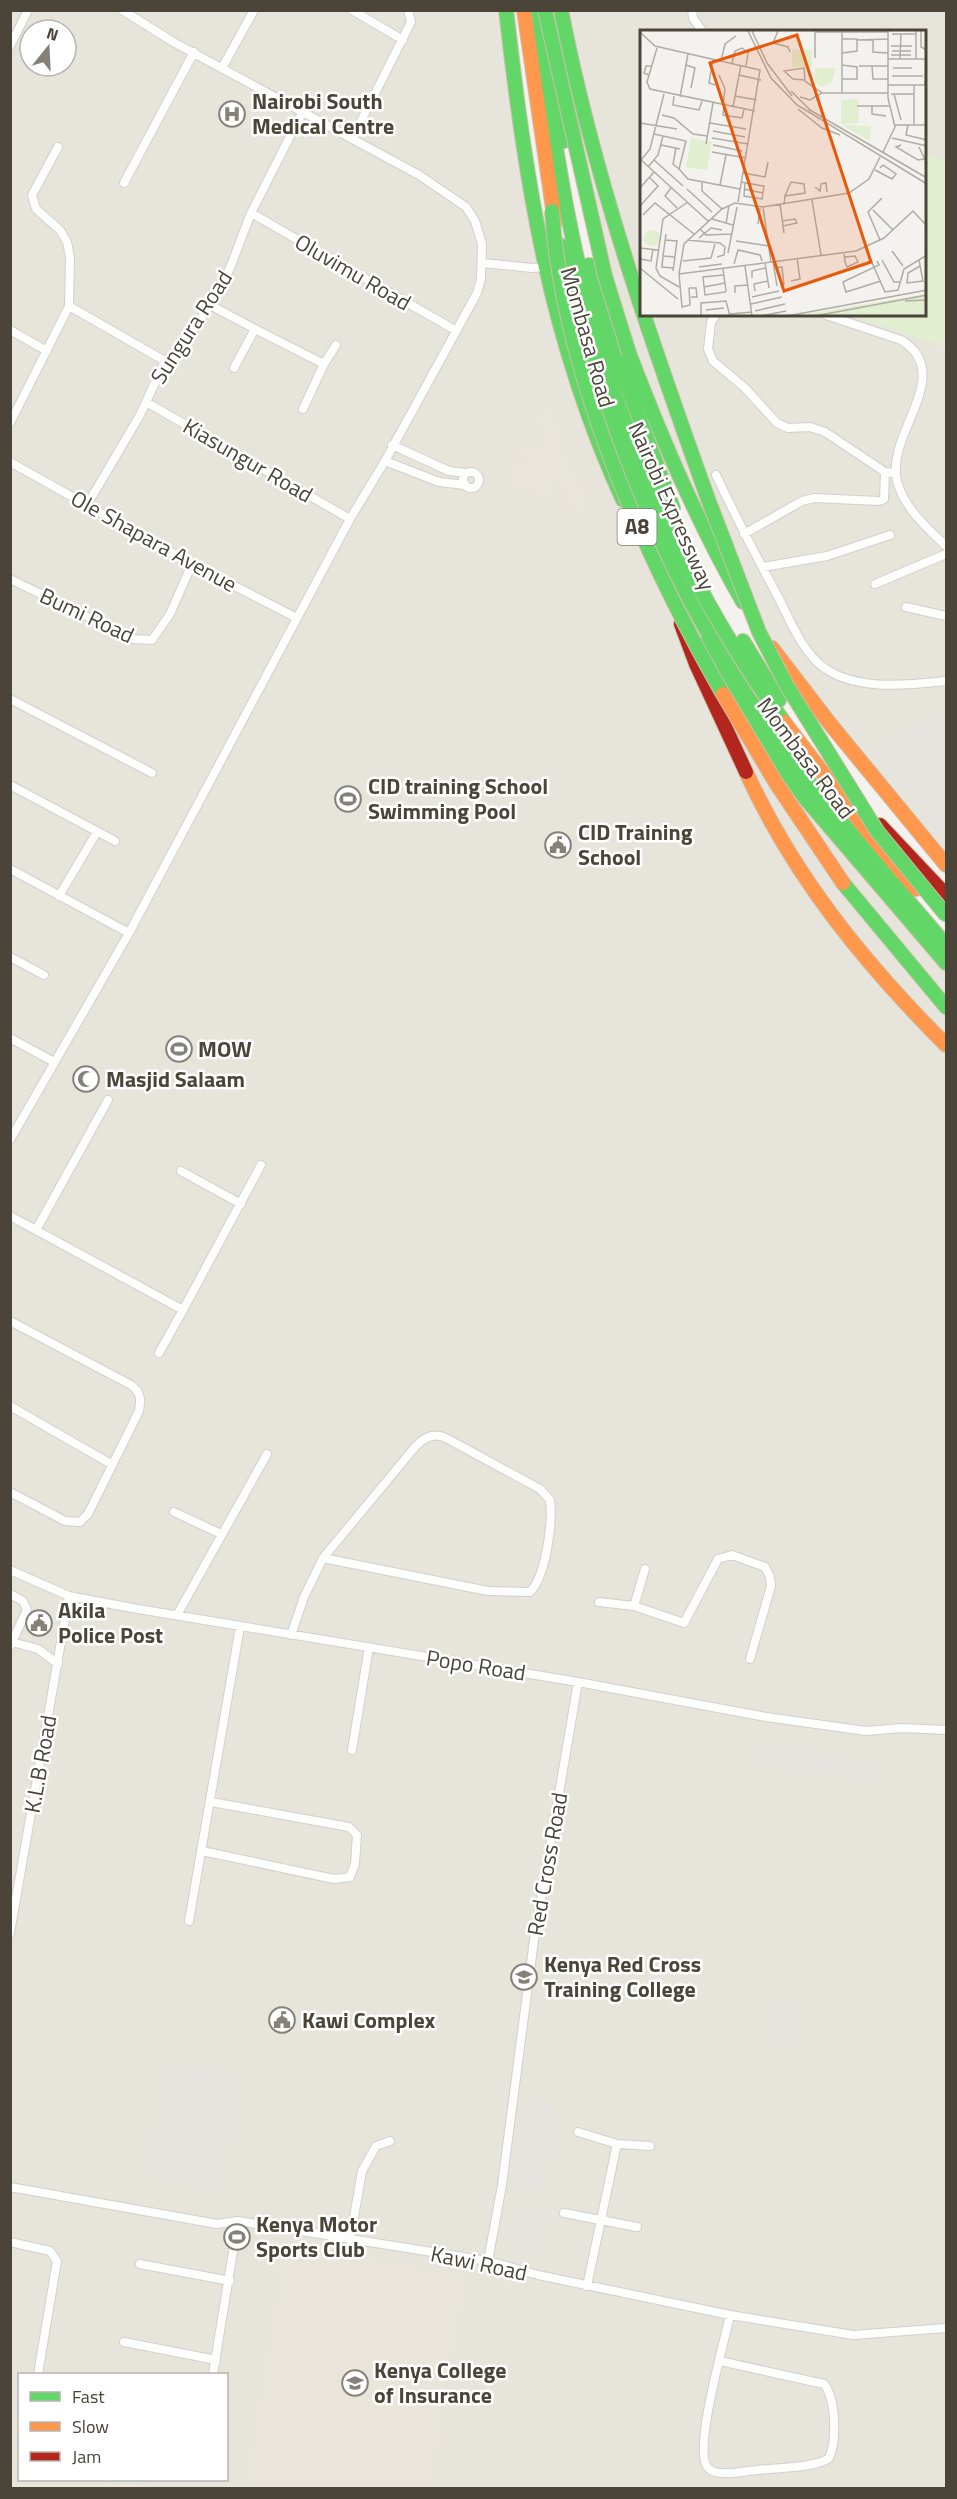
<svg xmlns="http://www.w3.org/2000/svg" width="957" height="2499" font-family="'Titillium Web',sans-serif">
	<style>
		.residential { fill: #e7e4dc; fill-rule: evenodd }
		.education { fill: #eae5da }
		.green { fill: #e1eecf }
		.parking { fill: #e6e3df }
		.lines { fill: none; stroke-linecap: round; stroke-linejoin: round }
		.street-casing { stroke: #d2d0cb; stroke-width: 10 }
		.fast-casing { stroke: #ccbfa9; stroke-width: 16 }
		.slow-casing { stroke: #ccbfa9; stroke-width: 16 }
		.jam-casing { stroke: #ccbfa9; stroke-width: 16 }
		.street { stroke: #fdfdfc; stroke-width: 8 }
		.fast { stroke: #63d668; stroke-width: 14 }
		.slow { stroke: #ff974d; stroke-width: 14 }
		.jam { stroke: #b3261e; stroke-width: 14 }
		.fast-bridge-casing { stroke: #ccbfa9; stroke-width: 16; stroke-linecap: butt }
		.slow-bridge-casing { stroke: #ccbfa9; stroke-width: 16; stroke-linecap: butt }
		.fast-bridge { stroke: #63d668; stroke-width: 14 }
		.slow-bridge { stroke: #ff974d; stroke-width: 14 }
		.labels { text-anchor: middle; stroke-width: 5; stroke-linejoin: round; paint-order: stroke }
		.shield { fill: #fff; stroke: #817c74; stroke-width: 1.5 }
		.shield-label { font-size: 21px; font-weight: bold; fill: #4b4439 }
		.poi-label { font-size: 22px; font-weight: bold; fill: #4b4439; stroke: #fff; text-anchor: start }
		.street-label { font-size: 22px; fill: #4b4439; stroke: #fff }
		.inset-road { fill: none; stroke: #b0aca6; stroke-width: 1.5 }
		.view { fill: #e8590c; fill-opacity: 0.15; stroke: #e8590c; stroke-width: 3 }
		.inset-edge { fill: none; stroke: #4b4439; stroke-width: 3 }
	</style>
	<rect width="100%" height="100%" fill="#f4f2ee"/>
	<path class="residential" d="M11,11H515L543,265L674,577L697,594L719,630L798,788L946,959V2488H11ZM30,30H66V66H30ZM20,2374H226V2480H20Z
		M558,11H946V874L800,685L657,457L618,345ZM642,32H926V315H642Z"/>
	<path class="education" d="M551,411L563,460L589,505L577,512L555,474L549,476L554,492L539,496L536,488L539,482L518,490L510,471L538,460L526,462L522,453L535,443L542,456L547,455L540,414Z
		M287,2245L464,2278L427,2488H246Z
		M11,2473L19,2474L20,2480H74L166,2488H11Z"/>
	<path class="green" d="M926,155L946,161V347L848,315H926Z"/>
	<path class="parking" d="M946,712V843L867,747Z
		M761,1743L873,1763V1781L759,1763Z
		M771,2002L797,2007L791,2047L765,2041Z
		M173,2062L240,2075L218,2190L147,2176Z
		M524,2101L552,2106L544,2191L514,2187Z
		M515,2205L548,2212L544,2253L511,2248Z"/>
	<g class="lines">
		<g class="street-casing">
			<path id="street" d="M352,10L403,40
				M692,10L693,18L703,32
				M10,46L28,10
				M222,68L254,10
				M352,139L411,22L408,10
				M124,183L194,52
				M251,213L455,330
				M483,263L532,268L546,267
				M210,305L255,329L234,368
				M69,306L165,361
				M716,315L711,322L708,349L713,361L745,388L777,423L788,428L810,427L825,432L885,472L896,473
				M826,315L901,340C957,374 885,434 897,481C904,508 927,528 946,546
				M255,329L324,364L303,409
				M10,330L47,351
				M324,364L336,345
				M146,402L350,519
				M10,423L69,306L70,257L67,242L60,230L36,209L32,195L58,147
				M392,445L449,471L466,473
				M385,461L439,482L465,485
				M10,462L192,564L297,618
				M463 480a8 8 0 1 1 16 0a8 8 0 1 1-16 0Z
				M716,475C735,515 755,554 776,593C789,617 802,654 826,669C859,691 909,685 946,681
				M87,505L140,415L165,361L181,348L210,305L230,268L251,213L302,113
				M744,534L802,501L814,498L879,501L884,499L885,472
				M763,567L827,556L890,535
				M10,579L133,639L152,640L170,614L192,564
				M875,584L946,554
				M906,607L946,616
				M10,699L152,773
				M10,785L115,841
				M10,869L129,933
				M59,896L97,832
				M10,957L44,975
				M10,1038L54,1062
				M10,1140L129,933L350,519L385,461L477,293L481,279L482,244L475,221L466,207L419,175L175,43L122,10
				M181,1171L241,1204
				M10,1216L183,1310L261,1165
				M36,1230L108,1100
				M10,1321L131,1385C141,1392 141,1399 139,1411L88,1514L80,1522L65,1521L10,1492
				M159,1353L183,1310
				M10,1406L111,1464
				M174,1512L221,1534
				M645,1569L634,1606L684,1623L718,1559L732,1555L765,1567L770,1577L771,1586L750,1659
				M10,1570L69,1596L132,1608L578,1682L766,1717L866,1731L902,1728L946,1730
				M10,1594L23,1601L27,1610L10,1646
				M599,1602L634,1606
				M177,1615L267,1454
				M291,1635L304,1597L323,1558L415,1447C424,1437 434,1432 446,1438L540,1489L550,1500C553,1522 546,1576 530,1592L488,1591L323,1558
				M12,1642L38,1649L58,1664
				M352,1750L369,1647
				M202,1851L334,1879L350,1877L355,1864L357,1835L349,1827L211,1802
				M189,1921L240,1627
				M10,1933L69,1596
				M578,2132L617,2144L650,2146
				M10,2187L217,2224L238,2221L488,2261L538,2275L730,2315L853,2335L946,2328
				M564,2213L637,2227
				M350,2240L362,2171L376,2146L390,2141
				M10,2242L50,2251L57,2261L38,2374
				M488,2261L502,2185L534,1940L578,1682
				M140,2264L230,2281
				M587,2286L617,2144
				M124,2342L216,2360
				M720,2361L824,2384C836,2399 837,2441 829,2458C816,2468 775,2468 757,2470C744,2471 718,2478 708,2468C692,2452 725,2340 730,2315
				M213,2374L238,2221"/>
		</g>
		<g class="fast-casing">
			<path id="fast" d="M506,10C526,184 549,339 623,500
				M537,10C549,106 562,202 586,296C624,448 693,596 784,722
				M561,10C594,178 650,338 708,499
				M557,88L564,141
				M560,245C599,399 652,551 740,685C800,778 874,861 946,945
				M589,265L613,348L673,508
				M629,353C662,439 697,522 743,602
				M743,641L779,700
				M704,644L755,729L805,798L946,963
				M843,883L946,1007"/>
		</g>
		<g class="slow-casing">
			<path id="slow" d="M524,10L555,222
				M772,648L831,725L946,865
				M784,722L868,832L916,889
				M746,772C794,877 865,964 946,1045"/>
		</g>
		<g class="jam-casing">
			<path id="jam" d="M681,624L696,664L746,772
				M880,825L946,895"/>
		</g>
		<use href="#street" class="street"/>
		<use href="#fast" class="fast"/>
		<use href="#slow" class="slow"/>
		<use href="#jam" class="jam"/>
		<g class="fast-bridge-casing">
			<path id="fast-bridge" d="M545,10L605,276L629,353
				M552,211C563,373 643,554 723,694
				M708,499L759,632L787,686L877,831L946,915"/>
		</g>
		<g class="slow-bridge-casing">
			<path id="slow-bridge" d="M723,694L776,783L843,883"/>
		</g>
		<use href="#fast-bridge" class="fast-bridge"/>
		<use href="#slow-bridge" class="slow-bridge"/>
	</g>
	<defs>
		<g id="hospital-ring" transform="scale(1.35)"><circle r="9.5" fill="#fff" stroke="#868178" stroke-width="1.5"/><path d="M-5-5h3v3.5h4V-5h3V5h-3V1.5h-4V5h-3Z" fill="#868178"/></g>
		<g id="stadium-ring" transform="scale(1.35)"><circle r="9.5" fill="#fff" stroke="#868178" stroke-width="1.5"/><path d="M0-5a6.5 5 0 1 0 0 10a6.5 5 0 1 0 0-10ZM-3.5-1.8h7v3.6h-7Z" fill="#868178"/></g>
		<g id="civic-ring" transform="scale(1.35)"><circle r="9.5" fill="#fff" stroke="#868178" stroke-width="1.5"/><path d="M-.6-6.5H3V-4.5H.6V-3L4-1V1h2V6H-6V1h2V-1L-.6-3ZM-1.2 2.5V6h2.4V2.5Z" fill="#868178"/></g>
		<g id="mosque-ring" transform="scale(1.35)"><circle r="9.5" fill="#fff" stroke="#868178" stroke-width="1.5"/><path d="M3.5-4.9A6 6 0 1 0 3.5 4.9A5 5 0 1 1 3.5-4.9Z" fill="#868178"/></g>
		<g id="university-ring" transform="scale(1.35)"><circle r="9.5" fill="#fff" stroke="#868178" stroke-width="1.5"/><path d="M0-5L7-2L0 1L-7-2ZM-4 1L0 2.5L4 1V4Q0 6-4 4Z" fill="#868178"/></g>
	</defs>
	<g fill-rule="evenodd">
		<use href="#hospital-ring" x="232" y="114"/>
		<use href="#stadium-ring" x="348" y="799"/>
		<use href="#civic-ring" x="558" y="845"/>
		<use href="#stadium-ring" x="179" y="1049"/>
		<use href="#mosque-ring" x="86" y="1079"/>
		<use href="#civic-ring" x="39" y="1623"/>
		<use href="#university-ring" x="524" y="1977"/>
		<use href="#civic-ring" x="282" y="2020"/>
		<use href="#stadium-ring" x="237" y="2237"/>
		<use href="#university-ring" x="355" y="2383"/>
	</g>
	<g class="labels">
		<rect class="shield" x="617.5" y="509" width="39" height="36" rx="4.5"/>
		<g class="shield-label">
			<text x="637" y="534">A8</text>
		</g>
		<g class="poi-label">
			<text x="252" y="109">Nairobi South<tspan x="252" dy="25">Medical Centre</tspan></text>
			<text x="368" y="794">CID training School<tspan x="368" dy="25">Swimming Pool</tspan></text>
			<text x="578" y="840">CID Training<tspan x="578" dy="25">School</tspan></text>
			<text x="198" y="1057">MOW</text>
			<text x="106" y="1087">Masjid Salaam</text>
			<text x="58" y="1618">Akila<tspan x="58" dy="25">Police Post</tspan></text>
			<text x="544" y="1972">Kenya Red Cross<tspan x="544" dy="25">Training College</tspan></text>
			<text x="302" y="2028">Kawi Complex</text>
			<text x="256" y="2232">Kenya Motor<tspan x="256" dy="25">Sports Club</tspan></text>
			<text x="374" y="2378">Kenya College<tspan x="374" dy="25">of Insurance</tspan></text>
		</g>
		<g class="street-label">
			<text transform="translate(353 272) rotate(30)" y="8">Oluvimu Road</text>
			<text transform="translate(191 327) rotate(-57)" y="8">Sungura Road</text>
			<text transform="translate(588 337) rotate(74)" y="8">Mombasa Road</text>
			<text transform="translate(248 460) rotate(30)" y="8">Kiasungur Road</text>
			<text transform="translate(672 506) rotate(66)" y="8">Nairobi Expressway</text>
			<text transform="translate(154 541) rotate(29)" y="8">Ole Shapara Avenue</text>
			<text transform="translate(87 615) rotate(25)" y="8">Bumi Road</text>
			<text transform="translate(806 758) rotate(53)" y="8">Mombasa Road</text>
			<text transform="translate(476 1665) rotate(9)" y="8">Popo Road</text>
			<text transform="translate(40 1764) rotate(-80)" y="8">K.L.B Road</text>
			<text transform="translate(547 1864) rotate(-80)" y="8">Red Cross Road</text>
			<text transform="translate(479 2263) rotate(12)" y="8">Kawi Road</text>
		</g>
	</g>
	<g transform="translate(640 30)">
		<rect width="286" height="286" fill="#f4f2ee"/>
		<path d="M152,20H172V37H152ZM175,38H196L191,53L181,57L175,53ZM218,69L219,93L201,94V70ZM202,95L231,96L230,111ZM51,108L72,112L67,140L46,137ZM4 208a8 8 0 1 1 16 0a8 8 0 1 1-16 0ZM286,264V286H156L172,283Z" fill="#e1eecf"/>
		<path class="inset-road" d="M108,1L131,48L157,75L287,154M112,1L127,33L152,66M138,1L133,13L148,17L150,22M281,1V17L287,20M0,2L15,16L120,40L98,172M175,2H248M175,2V28M252,4H276M217,10L248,9M233,10V22L248,23M251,16H272M17,18L7,52L10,59L115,81M252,21H271M202,23L217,21V9H202M251,25H271M73,29L69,53L75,55M248,29H287M260,29L261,4M276,29V1M81,31L85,14L96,6M92,33L95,21L102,18L108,23L106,36M46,35L55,38L51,58M202,35L217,37V49H202M219,36H248M232,36L233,49H248M253,38H272M9,45L4,43L6,36H12M79,45L85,59L83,75M99,45L121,50M252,46H283M248,55H287M274,55V95M285,55L286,30M151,61L170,80M182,63H248M202,63V2M251,64H274M254,64L261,90M34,66L33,75L59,80L62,71M95,66L117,70M40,67L48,24M160,67L170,70L182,63L165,51L164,38L144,41L153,49L165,50M84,75L83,85L102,88L104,79M217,76H250M232,76V84L246,86M93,77L101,35M158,79L182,98L200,105M168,79L287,148M22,85L34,88L53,104L67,106M0,93L37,99M70,93L106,99M255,95H287M268,95L266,105L287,110M73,101L105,107M14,104L46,111L39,139L48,149L100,159M72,108L108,114M252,108L287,116M66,114L73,73M21,115L40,119M73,115L102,121M261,115L256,117L278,130L284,129M279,117L287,134M36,118L33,134L39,139M72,122L106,128M243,122L255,97L248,68V1M0,129L69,192M1,130L10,119L24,64M14,130L43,156M8,137L18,125L23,106M235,140L252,149L256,144L243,135L240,138M103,143L125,147L128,132M62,151V161L82,179M101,152L123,156H124L122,169L104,166L105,153M80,155L86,125M175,157L180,161L181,154L186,153L187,162M0,158L14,142M31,158L25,166L37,178M47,159L72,182M104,159L123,163M172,170L181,225M140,174L144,203M144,174L145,166L151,152L164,154L165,163L145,166M0,176L18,156L9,147M123,177L131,232M116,178L120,179L118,194M233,180L253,200M3,185L15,173L54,204M72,189L93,195M142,191L155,189L157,193L143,196M86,194L89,175M60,199L66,205L92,204M26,204L23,226L35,227M59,208L71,198L82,200M25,210L37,211L33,241M47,210L80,213L85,217L84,225L77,227M240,210L228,182L242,168M96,211L129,216M225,217L245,262L258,260L264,239L287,225M0,218L18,220M252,221L263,236M204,222L205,232L207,237L218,232L215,226L205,227M88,223L97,177M23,226L22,237L33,238M0,229L11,231L13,219M242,230L254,252H261M279,230L283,251L267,253L268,243L280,236M43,231L71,228L75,214M237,231L239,235L203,252L206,262L241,251M133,232L137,256M125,233L129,258M94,234L98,220L120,225L122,231M105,236L112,286M59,237L82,234M0,238L38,269M134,238L142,237L144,255M83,239L86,261L85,262L65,265L63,247L83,245M39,244L216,221L244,208L273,181L287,196M112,248V241L125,238M151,251L160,249L157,228M39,257L20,246L16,238L23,189L48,172M64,257L85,253M49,258L50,275L42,277L39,244L44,214L82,179L95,173L123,177L209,163L229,149L240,127M49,258H56L57,267H51M115,261L114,254L128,251M95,263V256L108,255M112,267L139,261M265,271L287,270M111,274L142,267M66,280L84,278M115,281L145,274M90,284L112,282M61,286V273L86,271L90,286M121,286L146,281M147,286L287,260M175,286L287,265"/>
		<path class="view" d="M157,5L231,232L144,261L70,33Z"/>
		<rect width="286" height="286" class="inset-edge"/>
	</g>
	<rect width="957" height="2499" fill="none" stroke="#4b4439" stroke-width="24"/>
	<rect x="18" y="2373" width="210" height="108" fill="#ffffff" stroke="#b7b4b0" stroke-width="1.5"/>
	<rect x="30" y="2392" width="30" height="9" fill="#63d668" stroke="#b7b4b0" stroke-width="1.5"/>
	<text x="72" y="2403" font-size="18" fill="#4b4439">Fast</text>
	<rect x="30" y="2422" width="30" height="9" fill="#ff974d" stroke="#b7b4b0" stroke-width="1.5"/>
	<text x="72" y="2433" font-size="18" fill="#4b4439">Slow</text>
	<rect x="30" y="2452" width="30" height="9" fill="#b3261e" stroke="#b7b4b0" stroke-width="1.5"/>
	<text x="72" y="2463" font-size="18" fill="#4b4439">Jam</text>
	<g transform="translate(48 48) rotate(18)"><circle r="28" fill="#ffffff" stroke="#b7b4b0" stroke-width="1.5"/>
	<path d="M0-4.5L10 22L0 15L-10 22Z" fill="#868178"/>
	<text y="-9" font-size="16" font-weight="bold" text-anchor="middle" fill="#4b4439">N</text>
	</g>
</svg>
